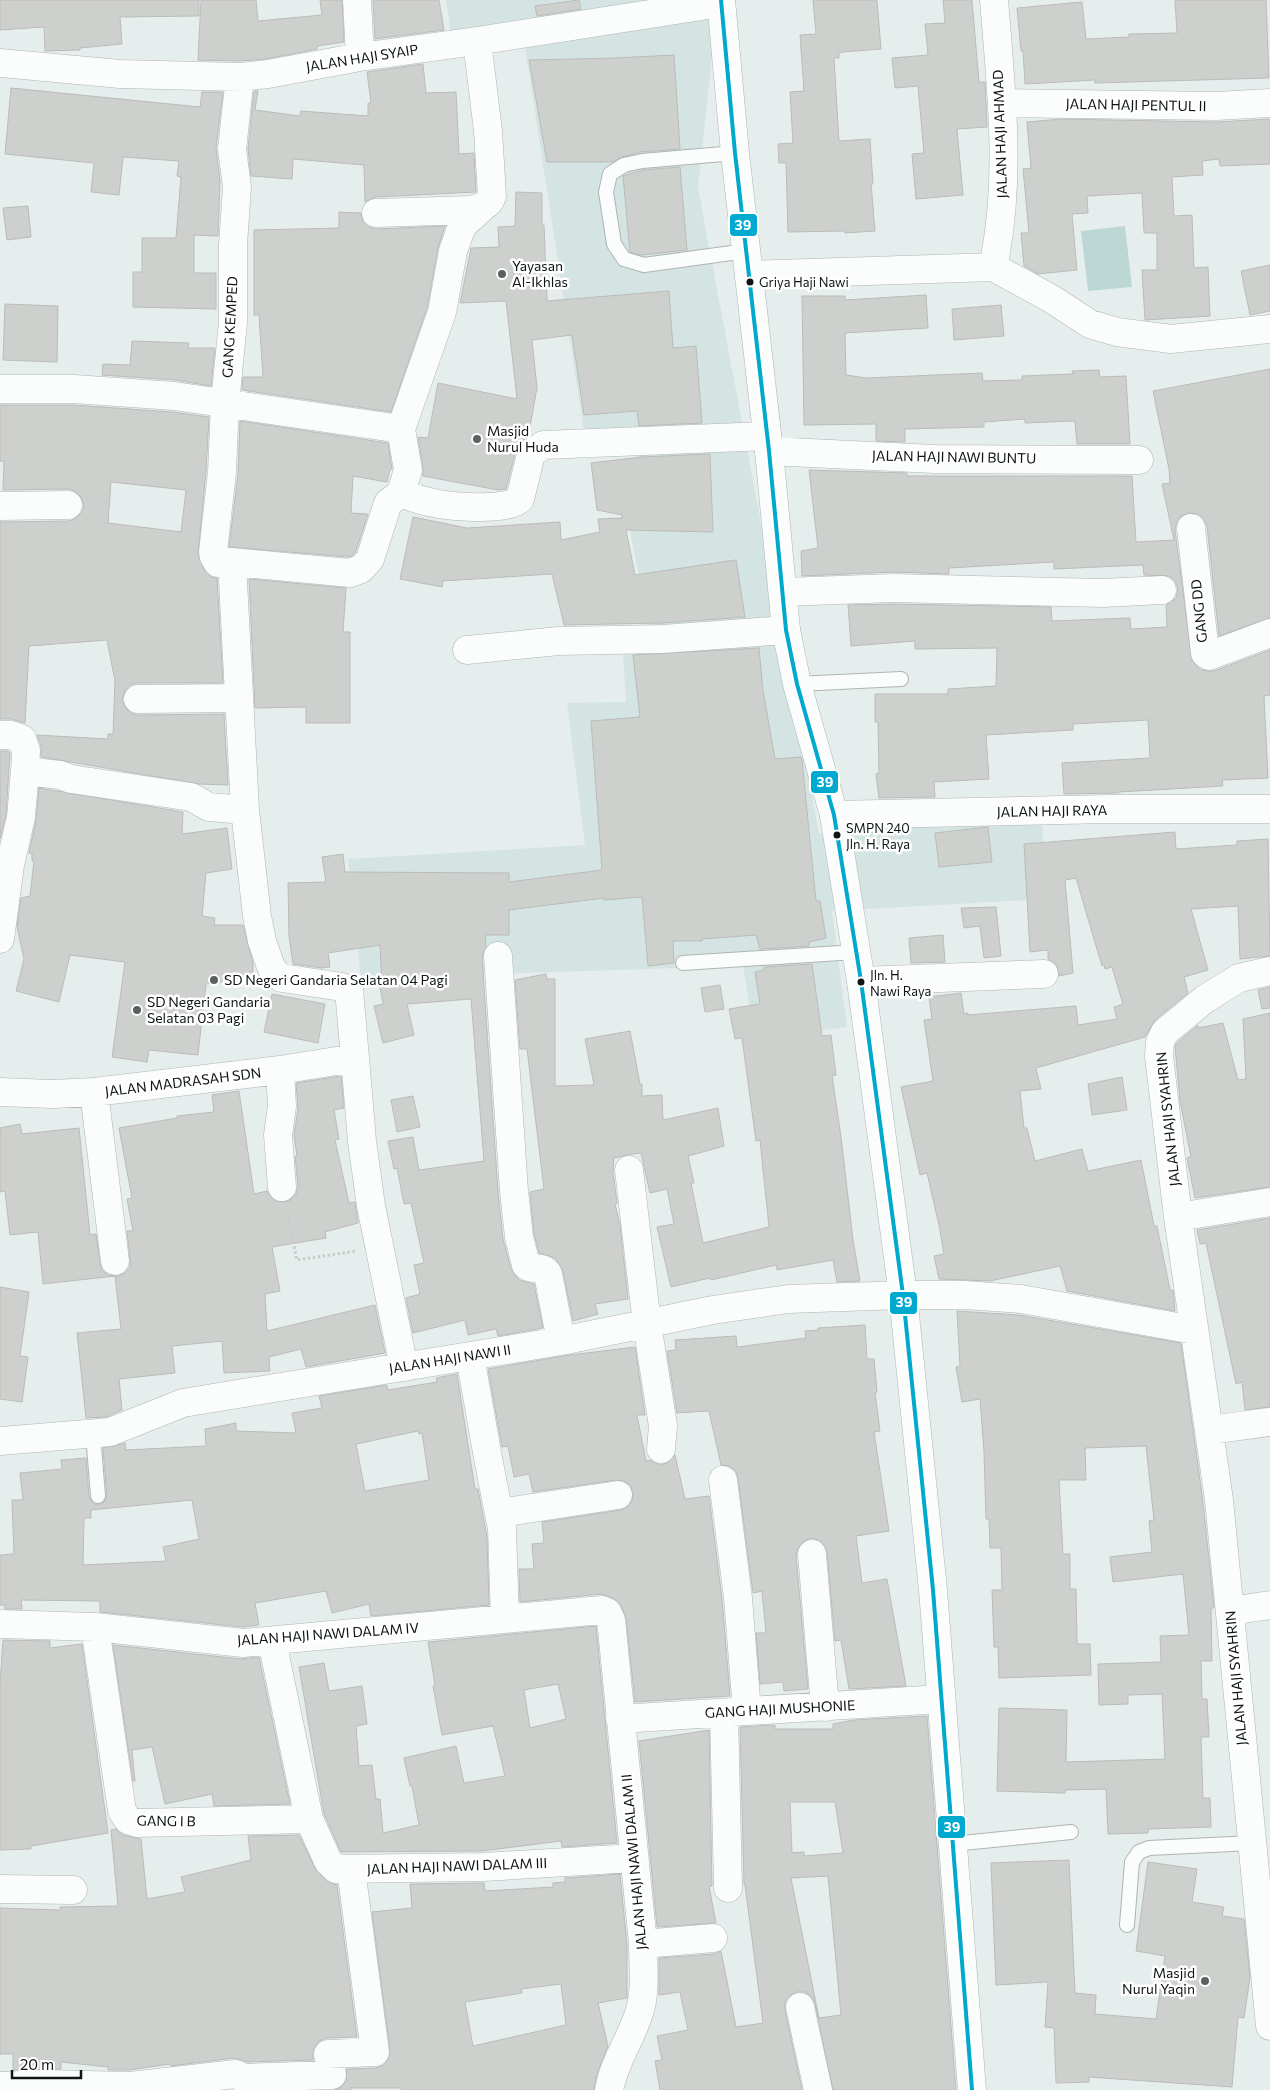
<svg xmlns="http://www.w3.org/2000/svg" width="1270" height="2090" font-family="Commissioner,sans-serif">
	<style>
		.built { fill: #d3e4e2 }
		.green { fill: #bdd7d5 }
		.building { fill: #ced0ce; stroke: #bbbcba; fill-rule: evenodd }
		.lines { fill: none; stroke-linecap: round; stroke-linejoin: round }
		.service-casing { stroke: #afb5b4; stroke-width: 16 }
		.minor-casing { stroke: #afb5b4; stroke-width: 29 }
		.tertiary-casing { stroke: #afb5b4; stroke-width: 29 }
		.path { stroke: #c9cbcb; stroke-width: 3; stroke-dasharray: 2.5 2.5; stroke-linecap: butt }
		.service { stroke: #fbfcfc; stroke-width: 14 }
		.minor { stroke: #fbfcfc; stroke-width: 28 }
		.tertiary { stroke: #fbfcfc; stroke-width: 28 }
		.bus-1-casing { stroke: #fff; stroke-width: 8 }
		.bus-1 { stroke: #00a9ce; stroke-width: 4 }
		.poi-dot { fill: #5a6161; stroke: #fff; stroke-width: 2 }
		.bus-dot { fill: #0f1515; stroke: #fff; stroke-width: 2 }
		.labels { text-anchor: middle; stroke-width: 5; stroke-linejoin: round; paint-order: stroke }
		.bus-label { font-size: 13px; fill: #0f1515; stroke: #fff; text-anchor: start }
		.street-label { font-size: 14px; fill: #0f1515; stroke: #fff }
		.poi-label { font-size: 14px; fill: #0f1515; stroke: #fff; text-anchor: start }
		.line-badge { stroke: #fff; stroke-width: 2 }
		.badge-label { font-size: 14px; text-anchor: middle; font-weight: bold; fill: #fff }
	</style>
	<rect width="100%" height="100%" fill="#e6eeed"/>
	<path class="built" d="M446,0H718L698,188L819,833L1042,820L1046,899L832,911L847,1027L755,1039L743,966L361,978L348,859L585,845L567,703L626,702L622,638L650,633L629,525L638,434L585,438L522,27L452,41Z"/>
	<path class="green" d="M1125,226L1132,287L1088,291L1081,231Z"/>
	<path class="building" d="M0,0H199V16L120,17L122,44L80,48V50L45,51L44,27L0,30Z
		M201,0H256L258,21L322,15L320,0H342L344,42L317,46V49L266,59L239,61L198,60Z
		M373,0H439L444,30L375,39Z
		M579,0L581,9L537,16L535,6Z
		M813,0H877L881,49L843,52L839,53V58H834L839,141L870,139L873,184H871L875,231L845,233V231L788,232L786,163H779L778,144L793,143L790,92L804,91L800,35L816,34Z
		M943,0H972L979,82H985L987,127L957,129L963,195L916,199L912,154L924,153L918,86L895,88L892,58L928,55L925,24L945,23Z
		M1175,0H1266L1269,78L1095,83V80L1025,84L1023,51H1021L1017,8L1082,2L1086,39L1129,37V34L1177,33Z
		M674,55L680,149L640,152L622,157L612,162H547L529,60L616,58Z
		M423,64L426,93L456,92L459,154L474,153L476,192L376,197L365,202L364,165L293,159L292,179L251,176L248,149L254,91H258L255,110L300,116L301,111L368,116V103H371L367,72Z
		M11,88L200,107L202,92H223L216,148L220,181L218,236L194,235V273H216V309L133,307V272H142V238H176L181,177L177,176L179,161L123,157L119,195L91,192L94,163L5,154Z
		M1061,119L1216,122L1270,119V164L1220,166L1219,159L1202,161L1203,175L1172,177L1174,216L1192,215L1194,268L1208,267L1210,316L1145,320L1142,270H1157V233H1144L1142,193L1087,196L1088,213L1072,214L1077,270L1038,274L1024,266L1021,233H1029L1023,169L1031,168L1027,122Z
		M680,167L687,250L642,255L630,252L623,176L643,170Z
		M516,192L542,193V225H544L547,301L669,291L673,348L696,346L702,423L639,426L637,411L584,415L572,335L532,340L537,388L528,437L521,442L516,450L506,489L498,490L423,476V467L418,437L428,438L438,383L517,399L506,301L460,303L471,248L499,247L498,227L515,226Z
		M28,206L31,237L7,240L3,208Z
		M339,212L361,213L363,222L369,227L376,229L445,226L438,248L427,308L391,412L242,390L243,377H263L259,315H254V230L339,228Z
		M1270,265V311L1250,315L1241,271Z
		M926,295L928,328L845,333L846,375L866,378L982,373L983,381L1022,380V376L1073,374L1072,371L1099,370L1100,377L1126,376L1130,444H1077L1075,421L1025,423V419L984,422V427L905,429V442L876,441V424L804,425L802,296H845V300Z
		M5,304L58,306L57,362L3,360Z
		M1001,305L1004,336L954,340L952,309Z
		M132,341L189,343L188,348H215L211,386L175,380L102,375L103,364L130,365Z
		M1270,369V618L1219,636L1207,526L1204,519L1198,514L1189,513L1181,516L1177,521L1175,530L1192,661L1200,669L1206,671H1214L1270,650V695L1264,696L1268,778L1222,780L1223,786L1119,792V793L1064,794L1062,763L1150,758L1148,720L1073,724V730L986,735L989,779L934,782L935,797L879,798L876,774L879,773L878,722H875V694H948V689L996,686L997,648L915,649V641L851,646L848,605L893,604L1051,607L1052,621L1130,618L1131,629L1167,627L1166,605L1176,598L1178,589L1175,581L1169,576L1144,575L1143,565L1054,569V562L949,568V574L893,572L802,576L801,551L818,548L809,470L907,473V476H1132L1136,542L1174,540L1162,484L1170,483L1169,469L1153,391Z
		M0,405H73L172,412L209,417L206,471L198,555L205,572L211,577L217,578L223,683H137L130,685L125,691L122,700L125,707L131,713L138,715L224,714L228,785L199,784L41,757V746L37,735L108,739V734H113L115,681L107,640L29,646L25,723L11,719H0V522L69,521L76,518L82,512L84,505L81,497L75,491L68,489L3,490L4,461H0ZM111,482L186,490L181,532L108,523Z
		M240,421L388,443L392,469H390L387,482L353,476L351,513L368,514L356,551L352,556L348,557L229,547L238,474Z
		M710,454L713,532L626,530L635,575L736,560L745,617L662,623L564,625L552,574L443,581L442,587L400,579L413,517L467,528L560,522L561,540L600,532L598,519L622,518V515L597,510L591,463L642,457Z
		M249,579L346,588L343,632H350V723H306V707L255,708Z
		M759,648L763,691L775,759L801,757L802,760L816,901H820L826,938L809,942V946L760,949L756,935L702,939V941H673L674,963L648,966L642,897L604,900V898L509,910V935H485L486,947L482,957L498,1192L503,1239L511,1269L519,1280L534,1284L543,1328L498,1336L496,1329L468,1335L465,1320L413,1333L406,1298L420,1294L414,1265L424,1263L411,1203L404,1204L397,1168L394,1169L388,1141L413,1137L419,1170L484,1161L471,999L407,1004L414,1035L383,1043L374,1006L383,1004L379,982H382L380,945L328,953L330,967L321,968L293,964L289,936L288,883L326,882L322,857L343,854L345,872L509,873V882L602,870L591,721L640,717L633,655Z
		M0,751H8L10,753L6,815L0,839Z
		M39,788L183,812L182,834L227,828L232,869L206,873L202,916L215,918L214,925H243L253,963V977L206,984L198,1055L149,1050L147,1062L112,1057L125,962L70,955L59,1002L16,991L24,959L17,927L21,898L30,896L34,861H32V853H29L36,820Z
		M988,827L992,862L939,867L935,833Z
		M1175,832L1176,849L1237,845V841L1268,839L1270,956L1240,959L1238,906L1191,909L1208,970L1184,977L1188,993L1155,1020L1145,1037L1036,1068L1041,1089L1020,1091L1024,1128H1027L1035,1161L1082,1149L1088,1171L1141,1160L1154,1226H1157L1170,1290H1173L1175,1311L1067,1291L1060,1266L990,1281L939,1279L934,1256L944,1254L939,1225L927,1173L920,1175L901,1087L933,1081L924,1020L932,1019L929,997L961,993L964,1014L968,1013V1015L1076,1006L1078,1025L1117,1019L1114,1007L1123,1004L1112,967L1105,969L1104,965L1102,966L1076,878L1065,880L1073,973L1059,976L1057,965L1048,959V950L1030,952L1024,844Z
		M996,907L1001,956L984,958L980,926L964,928L961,908Z
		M943,935L945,962L911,963L909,938Z
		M812,964L822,1036L831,1035L836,1075L832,1076L841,1137L853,1240L860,1281L837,1282L833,1260L777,1270L776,1265L711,1280L710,1278L671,1287L657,1227L674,1224L667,1189L650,1193L641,1153L627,1155L614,1158L613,1172L617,1203L615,1204L620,1225L628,1299L595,1304L598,1314L573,1321L563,1271L555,1258L539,1253L534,1234L530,1192L544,1189L527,1049H520L515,980L546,974L547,979H555V1086L594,1085L585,1039L630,1031L640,1084H642V1096L662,1095L663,1120L718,1108L724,1146L688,1156L694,1183H691L703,1243L769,1227L760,1140L756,1141L742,1038L735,1039L729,1009L760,1004L755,972L764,970V967Z
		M720,985L724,1009L705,1012L701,988Z
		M1270,987V1008L1262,1009L1258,990Z
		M272,994L325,1004L318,1043L264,1032Z
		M1270,1013V1187L1195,1198L1187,1158L1191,1157L1180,1101L1175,1046L1178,1042L1198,1025V1028L1223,1023L1238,1080L1246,1079L1243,1019Z
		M341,1076L344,1108L334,1110L339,1139L335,1140L349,1203L355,1202L358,1223L325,1232L326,1238L272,1247L280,1291L265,1294L267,1331L375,1305L385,1353L306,1367L301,1349L269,1357L270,1371L224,1373L222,1341L172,1346L175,1373L119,1379L122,1410L106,1417L86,1418L77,1333L121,1329L115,1276L43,1284L38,1232L10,1235L5,1191L0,1192V1128L20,1124L22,1134L79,1128L90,1235L96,1234L100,1263L102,1270L108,1275L117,1276L125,1273L130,1267V1259L127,1231H133L127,1199L132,1198L119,1128L177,1118V1116L214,1112L212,1095L239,1091L254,1194L267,1191L275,1201L284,1202L290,1200L296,1194L298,1186L295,1156H297L294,1135L298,1108L296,1083Z
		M1122,1077L1127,1110L1092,1115L1088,1084Z
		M413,1096L420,1127L397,1132L391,1100Z
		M1270,1218V1407L1245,1410L1242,1382L1236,1384L1206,1243L1200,1244L1197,1230Z
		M0,1287L29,1292L20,1356L28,1357L22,1402L0,1399Z
		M957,1311L1019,1315L1181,1343L1203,1502L1214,1608H1211L1212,1661H1201L1202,1699H1207L1209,1737H1201L1203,1798H1210L1211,1827L1148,1829V1833L1108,1834L1106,1789L1065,1790V1793L997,1791L999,1708L1067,1710L1066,1762L1165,1759L1162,1694L1128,1695V1704L1099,1705L1098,1664L1161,1662L1160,1636L1189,1635L1183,1574L1113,1582L1110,1557L1152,1552L1149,1521L1154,1520L1146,1446L1085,1448L1086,1480H1059L1063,1554H1070V1589H1076L1077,1644H1090L1091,1675L999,1678L998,1647H994L992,1590H1002L1001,1548H990L989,1519H986L984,1451L980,1399L962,1402L956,1367L960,1366Z
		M865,1325L867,1359H874L877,1392L875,1393L880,1431L874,1432L889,1531L856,1536L862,1583L887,1579L906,1686L849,1689L841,1640L835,1641L827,1552L825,1546L819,1540L811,1538L803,1542L798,1548L796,1555L808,1689L784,1691L783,1682L760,1684L756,1633H766L762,1591L753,1593L738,1478L736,1471L729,1466L721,1465L709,1411L677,1413L667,1351L676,1350L675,1340L736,1336L737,1347L806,1338L805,1331L818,1330V1328Z
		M635,1347L645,1415H637L646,1461L651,1460L660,1465L667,1463L675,1455L685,1499L709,1496L722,1599L730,1696L635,1702L626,1618L621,1605L613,1598L601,1594L520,1602L519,1569H534L532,1544L544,1543L542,1522L621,1510L627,1507L632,1501L633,1493L630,1485L624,1481L616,1480L533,1492L529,1474L514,1477L508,1446L502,1447L488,1369L570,1355Z
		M457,1374L475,1489H478L487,1537L489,1605L371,1616L369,1604L332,1613L326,1591L255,1603L259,1625L243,1627L100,1612V1601L21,1600L22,1609H5V1605H0V1555L14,1554L12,1500H23L20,1473L62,1469L61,1460L86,1458L89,1497L94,1504L99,1505L103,1503L107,1496L103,1448L125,1443L126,1450L206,1446L205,1429L236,1423V1431L296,1433L292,1413L322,1408L319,1396L387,1385L388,1390L437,1382L436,1378ZM418,1431L419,1434L422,1433L429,1480L365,1491L356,1444ZM192,1500L199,1539L163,1547L166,1561L83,1565L84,1518H91V1510Z
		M596,1626L617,1843L562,1847L561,1841L482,1851L341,1852L324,1814L299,1667L324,1663L329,1691L362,1686L367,1724L356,1726L359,1766L372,1765L376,1799H380L383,1833L419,1825L412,1786H410L404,1758L456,1746L464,1783L505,1776L493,1726L442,1735L433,1686L435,1685L428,1642ZM558,1684L566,1719L530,1728L524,1690Z
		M3,1640L50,1641V1648L82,1644L108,1833L31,1846V1849L0,1850V1683Z
		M113,1645L241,1659L259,1657L290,1804L214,1806L212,1794L165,1804L152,1747L132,1750L135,1781H133Z
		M927,1716L956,2090H833L815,2004L811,1996L805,1992H797L789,1996L785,2002V2010L802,2090H660L655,2061L662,2060L657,2036L688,2030L680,1992L659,1995V1958L714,1954L721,1951L736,2027L763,2023L745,1885H744L740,1727L775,1725V1729H833V1724L854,1720ZM790,1802H835L843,1853L804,1856V1852L792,1853ZM828,1876L841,2015L819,2018L791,1878Z
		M709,1730L712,1886H709L716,1923L657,1927L639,1741Z
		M116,1829L123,1835L141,1839L147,1899L185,1892L181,1877L251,1860L248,1836L299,1835L317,1872L330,1883L337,1885L357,2037L327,2038L319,2041L313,2049V2060L247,2062L234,2058L171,2066L170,2064L129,2070H108V2067L61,2062V2069L13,2070V2054H0V1908L60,1910V1907L118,1906L111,1830Z
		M1069,1860L1075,1993L1096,1995L1095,2014L1156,2019L1165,1956L1136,1951L1148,1862L1197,1869L1192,1902L1224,1907L1222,1916L1244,1919L1250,1977L1244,2018L1238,2017L1232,2087L1089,2077V2082L1056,2083L1054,2028L1045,2027L1048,1982L996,1985L991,1863Z
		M620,1874L627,1945V1998L598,2003L608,2046L597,2074L594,2090H401V2088H350L351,2090H335L341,2087L346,2081L347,2069L376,2068L384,2065L389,2058L390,2050L372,1912L412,1908L410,1884L484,1883L485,1891L553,1887V1883L565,1882V1878ZM561,1984L566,2025L473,2046L465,2002L522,1993L521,1989Z"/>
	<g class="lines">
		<g class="service-casing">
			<path id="service" d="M735,153L642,161L624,165L610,174L606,192L614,244L624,259L644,265L746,251
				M797,684L901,679
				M683,963L856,952
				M93,1434L98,1496
				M953,1844L1071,1832
				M1127,1925L1132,1862L1139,1852L1149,1848L1253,1843"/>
		</g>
		<g class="minor-casing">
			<path id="minor" d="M357,0L360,57
				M0,63L120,74L240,77L268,74L360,57L477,41L721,3
				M1002,103L1216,106L1270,103
				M376,213L470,210C480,208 489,206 492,196L488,131L477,41
				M993,267C1012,179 1001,88 994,0
				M749,275L993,267L1050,298L1090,324L1117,332L1171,339L1270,329
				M0,389H74L174,396L401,429L408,470L401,493L388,503L370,559L361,569L350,573L232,562L245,810L257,916L262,941L271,967L276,974L282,978L342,987L349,990L355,1058
				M401,429L442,312L453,251L462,226L484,206
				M769,451L934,459L1139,460
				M401,493C413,498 426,502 439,504C456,507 508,511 520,499L531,454L543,445L767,436
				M0,506L68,505
				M1191,528L1205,653L1209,656L1270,633
				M232,562L218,563L214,557L213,552L222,472L225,403L233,322V245L237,187L232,149L240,77
				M784,592L893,588L1103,593L1162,590
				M467,650L559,641L663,639L786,630
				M138,699L238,698
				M0,735H11L22,739L26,751L25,771
				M834,815L1109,809H1270
				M0,939L10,865L21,817L25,771L60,775L71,779L178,795L191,797L209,807L245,810
				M498,956L514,1191L519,1237L526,1265C532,1271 543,1265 548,1274L561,1341
				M1270,971L1239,978L1205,999L1165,1032L1160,1042L1159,1056L1178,1217L1219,1500L1270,2026
				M861,981L1044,974
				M280,1070L282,1106L278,1135L282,1187
				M0,1092L52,1094L94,1092L280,1070L355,1058L362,1141L371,1206L404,1367
				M94,1092L115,1261
				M629,1170L647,1324L663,1426L661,1449
				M1178,1217L1270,1202
				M470,1356L488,1458L502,1529L505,1619
				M1210,1430L1270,1422
				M0,1441L110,1432L183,1403L561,1341L713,1310L788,1299L903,1295H965L1021,1299L1194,1330
				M723,1480L738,1598L747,1711
				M500,1513L618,1495
				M812,1554L825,1707
				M1230,1611L1270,1605
				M0,1624L95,1627L243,1643L602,1610L607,1612L611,1620L612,1629L643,1944C643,1966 646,1989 640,2010C632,2038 614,2061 609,2090
				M95,1627L122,1811L128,1820L137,1823L309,1819
				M272,1641L309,1819L328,1861L336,1869L483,1867L634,1858
				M724,1713L728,1888
				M620,1719L941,1699
				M0,1889L73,1890
				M643,1944L713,1938
				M800,2007L818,2090
				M0,2086L44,2084L130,2086L236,2074L243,2078L332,2075L328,2054L375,2052L351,1869"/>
		</g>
		<g class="tertiary-casing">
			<path id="tertiary" d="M721,0L735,153L769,451L786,630L797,684L834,815L861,981L903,1295L933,1590L972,2090"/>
		</g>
		<path class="path" d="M287,1212L297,1260L356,1251"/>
		<use href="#service" class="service"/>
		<use href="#minor" class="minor"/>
		<use href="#tertiary" class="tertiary"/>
		<g class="bus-1-casing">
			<path id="bus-1" d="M721,0L735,153L769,451L786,630L797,684L834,815L861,981L903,1295L933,1590L972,2090"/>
		</g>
		<use href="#bus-1" class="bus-1"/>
	</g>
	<g class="poi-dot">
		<circle cx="502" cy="274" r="5"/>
		<circle cx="477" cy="439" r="5"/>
		<circle cx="214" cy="980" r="5"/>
		<circle cx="137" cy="1010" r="5"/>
		<circle cx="1205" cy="1981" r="5"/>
	</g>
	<g class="bus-dot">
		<circle cx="750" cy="282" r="4.5"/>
		<circle cx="837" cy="835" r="4.5"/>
		<circle cx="861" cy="982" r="4.5"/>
	</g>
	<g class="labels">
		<g class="bus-label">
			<text x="759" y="287">Griya Haji Nawi</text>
			<text x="846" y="833">SMPN 240<tspan x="846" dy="16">Jln. H. Raya</tspan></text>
			<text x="870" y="980">Jln. H.<tspan x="870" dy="16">Nawi Raya</tspan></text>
		</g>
		<g class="street-label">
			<text transform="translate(362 58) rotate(-9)" y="5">JALAN HAJI SYAIP</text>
			<text transform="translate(1136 105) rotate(1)" y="5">JALAN HAJI PENTUL II</text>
			<text transform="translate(1000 134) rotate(-92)" y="5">JALAN HAJI AHMAD</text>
			<text transform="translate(230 327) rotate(-87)" y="5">GANG KEMPED</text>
			<text transform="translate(954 457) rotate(1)" y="5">JALAN HAJI NAWI BUNTU</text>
			<text transform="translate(1199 611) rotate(-96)" y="5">GANG DD</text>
			<text transform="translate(1052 811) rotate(-1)" y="5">JALAN HAJI RAYA</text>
			<text transform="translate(183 1082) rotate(-7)" y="5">JALAN MADRASAH SDN</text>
			<text transform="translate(1168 1119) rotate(-96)" y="5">JALAN HAJI SYAHRIN</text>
			<text transform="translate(450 1359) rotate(-9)" y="5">JALAN HAJI NAWI II</text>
			<text transform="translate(328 1634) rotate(-4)" y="5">JALAN HAJI NAWI DALAM IV</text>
			<text transform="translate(1236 1678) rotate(-95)" y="5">JALAN HAJI SYAHRIN</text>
			<text transform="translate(780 1709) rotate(-3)" y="5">GANG HAJI MUSHONIE</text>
			<text transform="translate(166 1821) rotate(1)" y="5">GANG I B</text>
			<text transform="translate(634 1862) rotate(-95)" y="5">JALAN HAJI NAWI DALAM II</text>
			<text transform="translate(457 1866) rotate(-2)" y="5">JALAN HAJI NAWI DALAM III</text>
		</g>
		<g class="poi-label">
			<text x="512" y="271">Yayasan<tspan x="512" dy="16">Al-Ikhlas</tspan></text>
			<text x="487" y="436">Masjid<tspan x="487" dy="16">Nurul Huda</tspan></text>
			<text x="224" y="985">SD Negeri Gandaria Selatan 04 Pagi</text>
			<text x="147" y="1007">SD Negeri Gandaria<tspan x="147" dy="16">Selatan 03 Pagi</tspan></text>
			<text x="1195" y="1978" text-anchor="end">Masjid<tspan x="1195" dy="16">Nurul Yaqin</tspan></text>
		</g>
	</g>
	<g class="line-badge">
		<rect x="729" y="213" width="29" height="24" rx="5" fill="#00a9ce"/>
		<rect x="810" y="770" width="29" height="24" rx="5" fill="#00a9ce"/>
		<rect x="889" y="1291" width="29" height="24" rx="5" fill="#00a9ce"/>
		<rect x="937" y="1815" width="29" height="24" rx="5" fill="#00a9ce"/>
	</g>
	<g class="badge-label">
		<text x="743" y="230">39</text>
		<text x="825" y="787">39</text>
		<text x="904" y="1307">39</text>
		<text x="952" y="1832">39</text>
	</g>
	<path d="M12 2070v8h69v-8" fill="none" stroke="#0f1515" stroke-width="2.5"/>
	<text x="20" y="2070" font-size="15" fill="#0f1515" stroke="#ffffff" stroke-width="4" paint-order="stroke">20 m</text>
</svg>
